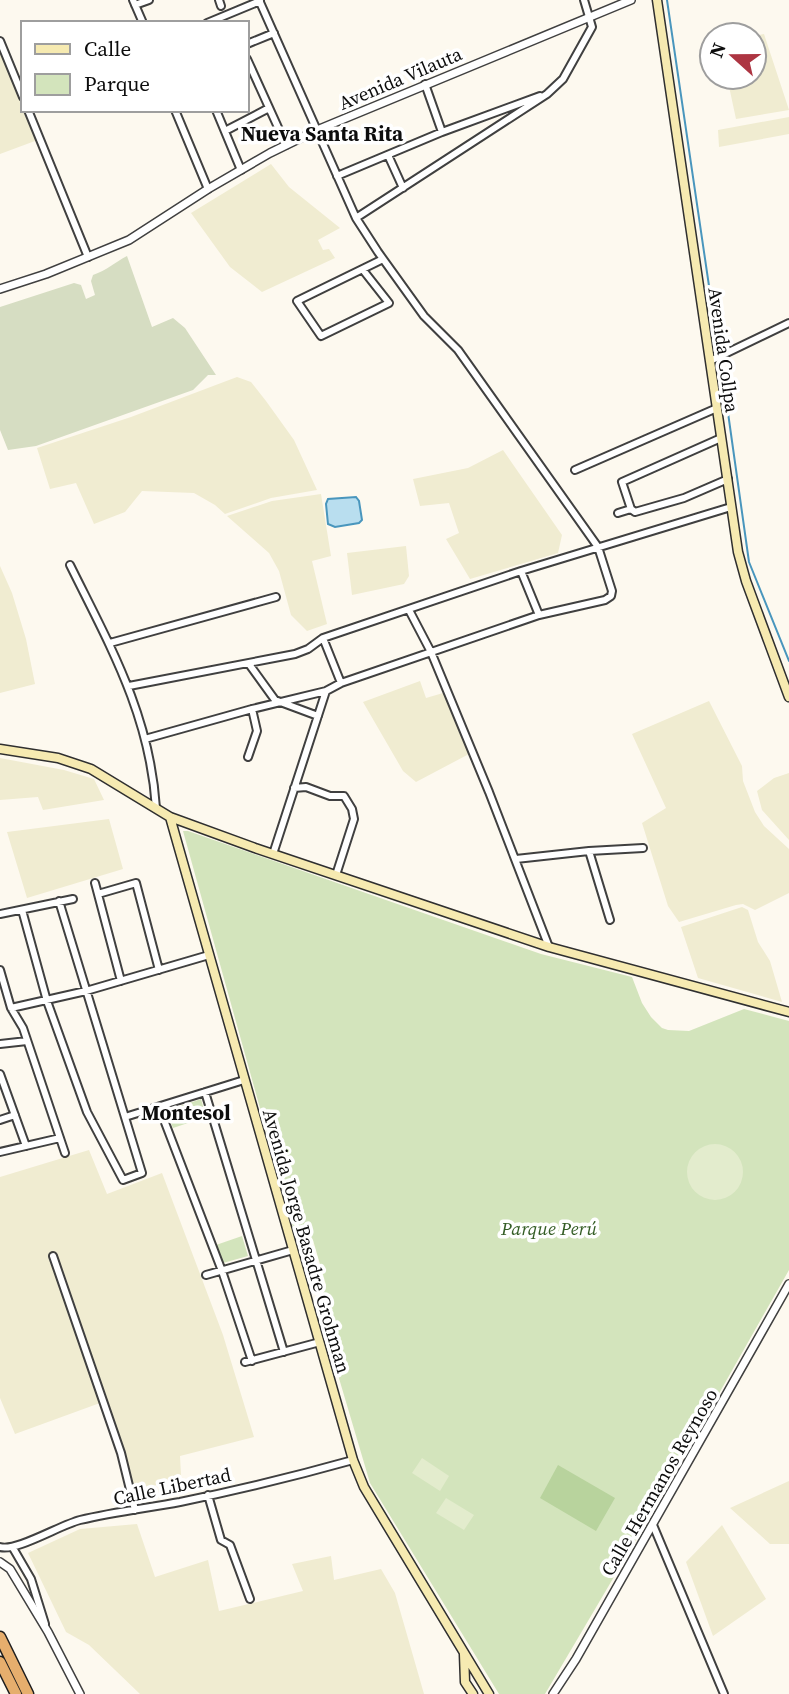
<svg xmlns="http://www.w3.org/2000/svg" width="789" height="1694" font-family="'Source Serif 4',serif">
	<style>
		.farmland { fill: #f0ecd1 }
		.green { fill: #d3e4bc }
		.forest { fill: #b8d39d }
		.cemetery { fill: #d6ddc2 }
		.pitch { fill: #e3eccd }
		.water { fill: #b9deef; stroke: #4996bd; stroke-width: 2 }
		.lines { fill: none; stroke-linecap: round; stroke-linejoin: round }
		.stream { stroke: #4996bd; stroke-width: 2 }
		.minor-casing { stroke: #404040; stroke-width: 10 }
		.tertiary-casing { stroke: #404040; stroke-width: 10 }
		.secondary-casing { stroke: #2f2f2f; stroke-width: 11 }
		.trunk-casing { stroke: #1e1e1e; stroke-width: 13 }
		.minor { stroke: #fff; stroke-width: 6 }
		.tertiary { stroke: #fff; stroke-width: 7 }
		.secondary { stroke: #f6eab1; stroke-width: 8 }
		.trunk { stroke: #e6ae6d; stroke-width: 10 }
		.labels { text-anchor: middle; stroke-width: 7; stroke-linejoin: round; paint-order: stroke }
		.street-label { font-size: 19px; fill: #0d0d0d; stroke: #fff }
		.park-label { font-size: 19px; font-style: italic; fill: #345d25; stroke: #fff }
		.neighbourhood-label { font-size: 21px; font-weight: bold; fill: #0d0d0d; stroke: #fff }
	</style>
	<rect width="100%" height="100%" fill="#fdf9ef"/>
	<path class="farmland" d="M764,34L789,110L736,119L727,77H754V36Z
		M0,36L23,90V110H31L43,138L0,154Z
		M789,117V134L719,147L718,130Z
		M271,164L289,187L340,228L318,240L323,250L329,249L335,258L262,292L230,267L191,213Z
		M237,377L251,382L266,401L294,440L317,490L271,498L225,514L215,505L194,493L142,491L125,512L94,524L76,483L50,489L37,448L131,417Z
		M503,450L562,535L558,553L470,579L446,539L459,533L449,503L420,506L413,479L468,468Z
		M321,494L331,556L312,561L327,624L307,631L291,615L279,571L269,553L227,516L272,501Z
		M406,546L409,576L404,584L352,595L347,553Z
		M0,566L12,593L26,639L35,684L0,693Z
		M420,681L426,698L443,693L469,754L416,782L403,771L363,702Z
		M709,701L742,766L743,781L755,812L764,826L789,849V893L755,910L743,904L736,905L679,922L668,906L642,823L666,808L632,734Z
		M0,758L64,770L94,779L104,800L43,810L38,797L0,800Z
		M789,773V840L762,810L757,791L774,778Z
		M109,819L123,869L27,898L7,832Z
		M742,907L748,910L758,942L770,961L782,1002L698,978L681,927Z
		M89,1150L107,1194L162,1173L223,1335L254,1437L180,1456L181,1475L134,1494L100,1403L15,1434L0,1398V1177Z
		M789,1481V1544H770L730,1508Z
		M137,1524L155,1577L208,1560L219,1611L303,1591L292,1564L331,1556L334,1580L381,1569L395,1593L424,1694H140L89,1645L66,1632L28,1553L80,1529Z
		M722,1525L766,1599L713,1636L686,1562Z"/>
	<path class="green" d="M183,831H188L541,954L632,977L642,1003L651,1017L662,1028L668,1030L689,1031L744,1009L789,1021V1270L641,1531L545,1694H499L370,1483L317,1304L326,1285L313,1240L293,1227Z
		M201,1099L206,1117L173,1128L166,1111Z
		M242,1236L248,1256L223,1263L216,1245Z"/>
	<path class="forest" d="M558,1465L615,1498L596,1531L540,1498Z"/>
	<path class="cemetery" d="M127,256L152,327L173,318L185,328L216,375H208L193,390L36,446L8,450L0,430V307L74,283L81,285L86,299L95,295L91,281L93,275C107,270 114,263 127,256Z"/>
	<path class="pitch" d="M687 1172a28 28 0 1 1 56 0a28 28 0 1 1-56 0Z
		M422,1458L449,1476L440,1491L412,1473Z
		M446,1498L474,1515L464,1530L436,1513Z"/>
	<path class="water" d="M356,497L359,501L362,520L359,523L335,527L328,524L326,504L328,499Z"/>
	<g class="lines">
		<path class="stream" d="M667,0L719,354
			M721,363L749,562L789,661"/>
		<g class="minor-casing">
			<path id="minor" d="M133,0L143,23
				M219,0L221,6
				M135,5L149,0
				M207,23L260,1
				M0,41L23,97
				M247,44L274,33
				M247,59L286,145
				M425,84L442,132
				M28,110L88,257
				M175,110L208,189
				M216,110L241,170
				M225,131L269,108
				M388,155L403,188
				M337,176L442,132L540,96
				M356,218L547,94L563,79L592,27L584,0
				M363,270L389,303L321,336L297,301L383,259
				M710,361L789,323
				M721,438L622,482L631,509L635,512L684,498L728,479
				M575,470L717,408
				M618,513L631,509
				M70,565C110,646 150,715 156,808
				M521,571L539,615
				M409,610L431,652L489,792L549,947
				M323,638L341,683
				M110,643L276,597
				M249,664L275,700L318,716
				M129,686L295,654L308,649L323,638L521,571L731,507
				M145,739L252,709L326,691L341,683L539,615L605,600L611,596L612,591L598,547L458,350L424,316L378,252L356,218L259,0
				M248,757L257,731L252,709
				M294,788L306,787L330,796H344L352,809L354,819L336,875
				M589,851L610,920
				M273,854L326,691
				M516,859L589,851L643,848
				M95,883L121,981
				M98,894L136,883L159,970
				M22,910L47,1001L87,1112L123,1180L142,1173L59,901
				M0,914L73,899
				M0,970L11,1008L23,1028L65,1153
				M11,1008L86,991L209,955
				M0,1044L27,1041
				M0,1074L26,1146
				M205,1092L284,1352
				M159,1107L222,1271L252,1361
				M125,1117L244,1080
				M0,1120L15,1115
				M0,1152L60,1138
				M53,1256L121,1453L135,1510
				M206,1275L293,1250
				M245,1362L320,1342
				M208,1495L221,1540L230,1545L250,1599
				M653,1525L724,1694
				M0,1547C16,1552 60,1525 80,1520C113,1512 147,1508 180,1502C238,1490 296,1476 353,1460
				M13,1548L31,1579L45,1624"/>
		</g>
		<g class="tertiary-casing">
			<path id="tertiary" d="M0,289L46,274L129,240L208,189L270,153L317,130L631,0
				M0,1562L10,1569L48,1632L80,1694
				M553,1694L576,1659L789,1284"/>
		</g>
		<g class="secondary-casing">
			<path id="secondary" d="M657,0L738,552L746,581L789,697
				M0,749L58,758L91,769L170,817L255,848L549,947L789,1012
				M170,817L353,1460L364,1487L489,1694
				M464,1654L465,1682L473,1694"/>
		</g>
		<g class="trunk-casing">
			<path id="trunk" d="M0,1637L28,1694
				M0,1662L16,1694"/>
		</g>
		<use href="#minor" class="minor"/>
		<use href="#tertiary" class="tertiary"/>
		<use href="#secondary" class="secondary"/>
		<use href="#trunk" class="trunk"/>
	</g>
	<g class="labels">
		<g class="street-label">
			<text transform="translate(400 78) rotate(-23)" y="7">Avenida Vilauta</text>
			<text transform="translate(724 350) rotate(82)" y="7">Avenida Collpa</text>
			<text transform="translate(307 1241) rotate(74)" y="7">Avenida Jorge Basadre Grohman</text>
			<text transform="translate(659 1482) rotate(-60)" y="7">Calle Hermanos Reynoso</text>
			<text transform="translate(172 1486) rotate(-12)" y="7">Calle Libertad</text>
		</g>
		<g class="park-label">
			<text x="549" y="1235">Parque Perú</text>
		</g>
		<g class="neighbourhood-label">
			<text x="322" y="141">Nueva Santa Rita</text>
			<text x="186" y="1120">Montesol</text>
		</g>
	</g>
	<rect x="21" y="21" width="228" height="91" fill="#ffffff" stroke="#9e9e9e" stroke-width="2"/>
	<rect x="35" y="44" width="35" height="10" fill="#f6eab1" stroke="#9e9e9e" stroke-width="2"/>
	<text x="84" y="56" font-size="21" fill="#0d0d0d">Calle</text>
	<rect x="35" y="74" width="35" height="21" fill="#d3e4bc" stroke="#9e9e9e" stroke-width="2"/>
	<text x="84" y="91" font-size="21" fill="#0d0d0d">Parque</text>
	<g transform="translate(733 56) rotate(291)"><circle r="33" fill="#ffffff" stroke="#9e9e9e" stroke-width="2"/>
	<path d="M0-5L12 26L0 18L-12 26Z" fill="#ad3542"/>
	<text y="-10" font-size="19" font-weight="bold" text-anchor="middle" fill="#0d0d0d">N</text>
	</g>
</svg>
